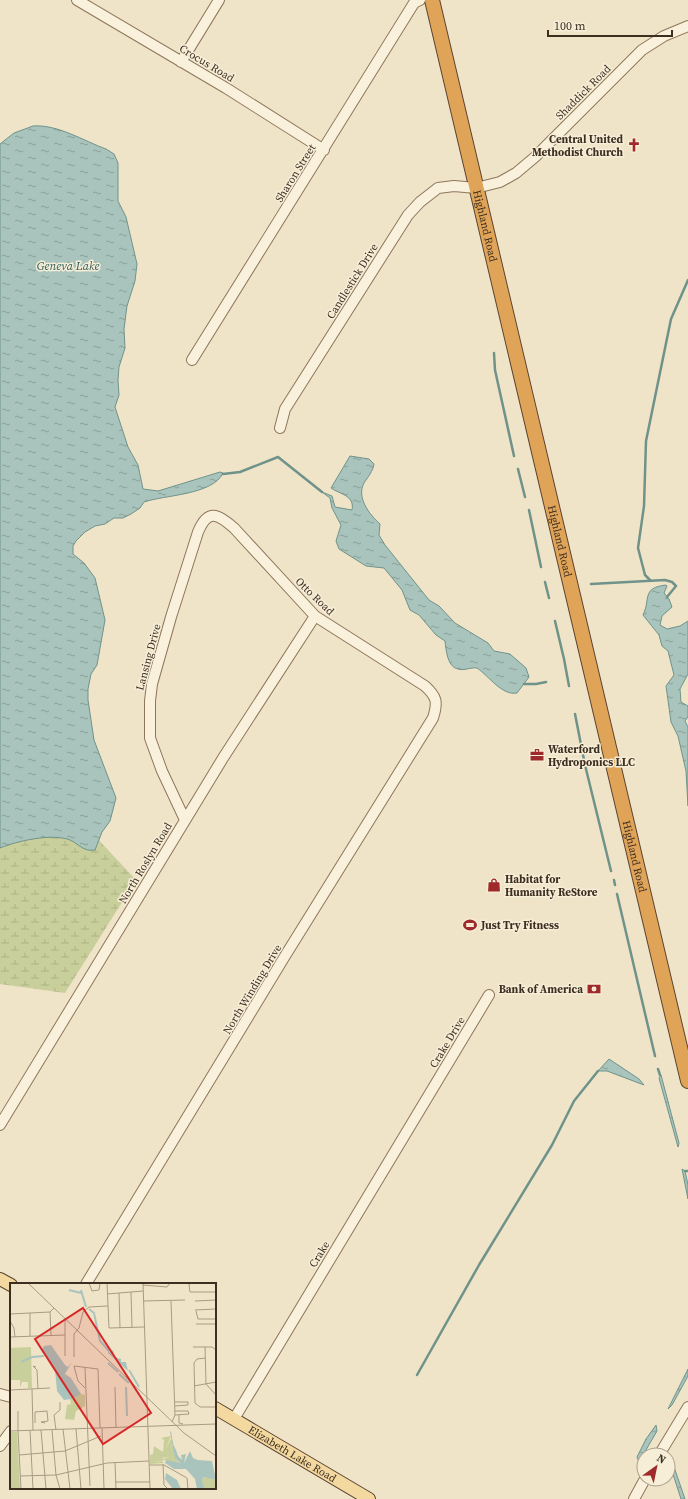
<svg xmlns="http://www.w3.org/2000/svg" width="688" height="1499" font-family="'Source Serif 4',serif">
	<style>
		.wetland { fill: url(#wetland-marsh) }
		.water { fill: url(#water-ripples); stroke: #6f938a }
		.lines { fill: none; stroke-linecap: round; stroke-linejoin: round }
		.stream { stroke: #6f938a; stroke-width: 2.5 }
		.minor-casing { stroke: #8d765c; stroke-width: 12 }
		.major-casing { stroke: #5b4430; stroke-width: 14 }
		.highway-casing { stroke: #5b4430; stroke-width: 16 }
		.minor { stroke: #faf1dc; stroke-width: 10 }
		.major { stroke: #f3d9a0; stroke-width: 12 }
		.highway { stroke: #e0a458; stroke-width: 14 }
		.labels { text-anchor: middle; stroke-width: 3; stroke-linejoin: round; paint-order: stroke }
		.street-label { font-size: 11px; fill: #3d2e20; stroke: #f7eed8 }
		.poi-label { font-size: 11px; font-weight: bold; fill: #3d2e20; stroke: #f7eed8; text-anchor: start }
		.water-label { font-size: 12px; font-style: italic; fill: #2f5d5a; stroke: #f7eed8 }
		.inset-river { fill: none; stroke: #a9c4bc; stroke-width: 2 }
		.inset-road { fill: none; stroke: #a89b85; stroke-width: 1 }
		.view { fill: #d62828; fill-opacity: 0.15; stroke: #d62828; stroke-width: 2 }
		.inset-edge { fill: none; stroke: #3d2e20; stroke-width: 2 }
	</style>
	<defs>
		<pattern id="wetland-marsh" width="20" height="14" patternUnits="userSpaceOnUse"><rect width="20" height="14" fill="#c9cf9b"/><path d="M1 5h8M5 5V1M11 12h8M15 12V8" fill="none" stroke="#aeb285"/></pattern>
		<pattern id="water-ripples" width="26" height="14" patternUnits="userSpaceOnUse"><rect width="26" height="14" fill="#a9c4bc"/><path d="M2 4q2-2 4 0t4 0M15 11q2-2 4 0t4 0" fill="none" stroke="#8ba098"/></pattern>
	</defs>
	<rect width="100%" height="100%" fill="#f0e4c8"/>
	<path class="wetland" d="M68,807L136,880L65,993L0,984V816Z"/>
	<path class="water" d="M33,126C57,124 84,141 106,149L114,154L118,163V201L126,217L137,264L135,281L127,306L124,329L125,348L119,367L118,380L119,395L115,407L128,447L138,465L143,489L158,491L220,472L223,473C213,495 164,495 144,502L140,508L131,514L123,518H114L105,524L95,526L85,532L76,541L73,546V554L84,563L95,578L105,620L97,665L91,674L88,689V700L94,740L116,798L110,821L102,832L95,850C83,852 79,844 70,840C52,833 17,841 0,848V144L14,133Z
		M350,456L369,459L374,464C373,471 368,477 364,483C356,498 370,515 380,524L379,535L385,545L429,600L439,606L455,623L488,643L494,651L510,654L526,668L529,677L517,693C502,696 489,676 477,668C471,667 464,671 458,669C447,667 446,649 445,641L436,635L419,615L410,610L402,590L384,568L366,566L339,549L336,541L341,525L332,508L330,498L322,492L332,496L335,507L352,510C355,495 339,494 331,488Z
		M666,585L667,586L664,593L669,599L672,607L662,616L660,625L667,629L680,626L688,621V674L680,689L681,702L688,706V717L685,721L688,727V806L686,771L678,736L671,722L666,686L674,675L668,651L662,646L659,635L643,615C651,599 641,588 666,585Z
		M609,1059L639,1079L644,1085L607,1071H598Z
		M661,1075L679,1143L678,1147L659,1078Z
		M682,1169L685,1171L688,1185V1199Z
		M688,1369V1376L672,1405L668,1409Z
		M656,1425L657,1431L639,1462L637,1457L646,1439Z
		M674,1467L685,1499H681L672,1471Z"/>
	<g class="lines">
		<path class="stream" d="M494,353L495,370L514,456
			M518,469L525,497
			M223,474L240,472L278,457L322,492
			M529,510L541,567
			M650,580L645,575L638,548L644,506L646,441L671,319L688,280
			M545,582L549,598
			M591,584L665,580L672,582L676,586L667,597
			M555,621L564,659L569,686
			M524,684H536L546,682
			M575,714L585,765L611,871
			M614,880L615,885
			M617,894L655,1056
			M658,1069L660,1075
			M685,1171H688
			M417,1375L479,1265L552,1145L574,1101L598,1071"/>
		<g class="minor-casing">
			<path id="minor" d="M77,0L226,88L324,150
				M181,62L219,0
				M192,360L414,3L420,0
				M280,428L285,409L408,215L420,202L438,188L454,186L476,188L500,182L516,173L535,157L642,50L664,36L688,26
				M0,1125L223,758L315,616
				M86,1284L285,956L433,718C438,702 437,697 425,686L315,616L234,528C218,514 208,508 198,532L171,617L152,684L150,701V738L162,771L185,820
				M0,1394L11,1397
				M234,1419L489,995
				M0,1446L11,1431
				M659,1455L688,1407
				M634,1499L645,1479"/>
		</g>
		<g class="major-casing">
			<g id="major">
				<path d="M0,1279L11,1285"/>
				<path id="s1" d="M215,1408L369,1499"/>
			</g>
		</g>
		<g class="highway-casing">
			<g id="highway">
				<path id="s2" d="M432,0L688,1081"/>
			</g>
		</g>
		<use href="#minor" class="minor"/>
		<use href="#major" class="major"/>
		<use href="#highway" class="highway"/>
	</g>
	<defs>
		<g id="church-bare" transform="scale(1.08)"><path d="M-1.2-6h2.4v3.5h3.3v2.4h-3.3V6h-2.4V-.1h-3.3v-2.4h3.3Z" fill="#9e2a2b" stroke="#f7eed8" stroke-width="2.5" paint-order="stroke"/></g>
		<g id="office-bare" transform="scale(1.08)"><path d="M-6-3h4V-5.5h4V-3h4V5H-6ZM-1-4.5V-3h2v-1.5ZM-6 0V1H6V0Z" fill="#9e2a2b" stroke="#f7eed8" stroke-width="2.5" paint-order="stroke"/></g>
		<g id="shop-bare" transform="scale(1.08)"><path d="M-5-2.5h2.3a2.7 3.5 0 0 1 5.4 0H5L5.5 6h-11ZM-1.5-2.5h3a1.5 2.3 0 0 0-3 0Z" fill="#9e2a2b" stroke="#f7eed8" stroke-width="2.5" paint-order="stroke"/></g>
		<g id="stadium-bare" transform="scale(1.08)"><path d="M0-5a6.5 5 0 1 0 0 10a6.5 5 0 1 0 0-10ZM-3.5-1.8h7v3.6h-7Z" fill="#9e2a2b" stroke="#f7eed8" stroke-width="2.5" paint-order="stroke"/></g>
		<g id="bank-bare" transform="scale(1.08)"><path d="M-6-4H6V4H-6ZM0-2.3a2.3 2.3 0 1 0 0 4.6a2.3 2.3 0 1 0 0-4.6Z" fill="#9e2a2b" stroke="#f7eed8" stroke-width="2.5" paint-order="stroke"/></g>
	</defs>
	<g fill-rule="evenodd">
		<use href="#church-bare" x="634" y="145"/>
		<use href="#office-bare" x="537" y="755"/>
		<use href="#shop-bare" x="494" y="885"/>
		<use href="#stadium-bare" x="470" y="925"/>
		<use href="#bank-bare" x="594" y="989"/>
	</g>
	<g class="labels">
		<g class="street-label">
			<text transform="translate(207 63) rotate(31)" y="4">Crocus Road</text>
			<text transform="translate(583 92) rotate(-45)" y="4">Shaddick Road</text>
			<text transform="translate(295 173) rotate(-58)" y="4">Sharon Street</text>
			<text dy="4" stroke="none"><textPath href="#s2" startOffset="232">Highland Road</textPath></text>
			<text transform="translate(352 281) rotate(-58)" y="4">Candlestick Drive</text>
			<text dy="4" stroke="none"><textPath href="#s2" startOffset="556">Highland Road</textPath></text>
			<text transform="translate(315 596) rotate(44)" y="4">Otto Road</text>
			<text transform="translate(148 657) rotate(-75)" y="4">Lansing Drive</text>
			<text dy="4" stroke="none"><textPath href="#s2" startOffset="880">Highland Road</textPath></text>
			<text transform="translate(145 863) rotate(-59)" y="4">North Roslyn Road</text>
			<text transform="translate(252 989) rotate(-59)" y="4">North Winding Drive</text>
			<text transform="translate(447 1042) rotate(-59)" y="4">Crake Drive</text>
			<text transform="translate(319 1254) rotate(-59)" y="4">Crake</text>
			<text dy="4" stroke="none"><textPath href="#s1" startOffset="90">Elizabeth Lake Road</textPath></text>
		</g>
		<g class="poi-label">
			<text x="623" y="143" text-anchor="end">Central United<tspan x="623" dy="13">Methodist Church</tspan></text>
			<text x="548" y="753">Waterford<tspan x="548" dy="13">Hydroponics LLC</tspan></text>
			<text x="505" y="883">Habitat for<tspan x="505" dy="13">Humanity ReStore</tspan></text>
			<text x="481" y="929">Just Try Fitness</text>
			<text x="583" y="993" text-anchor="end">Bank of America</text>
		</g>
		<g class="water-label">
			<text x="68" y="270">Geneva Lake</text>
		</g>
	</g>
	<g transform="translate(10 1283)">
		<rect width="206" height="206" fill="#f0e4c8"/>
		<path d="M0,149H7L10,206H0Z" fill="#c9cf9b"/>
		<path d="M161,153L155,167L159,174L145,176V179L152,178L154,180L140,181V172L143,171L144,163L153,169L154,157L151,155Z" fill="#c9cf9b"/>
		<path d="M67,110L75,112V123L66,128L64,137L55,136L57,122L61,121L60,116ZM162,154L165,175L170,181L155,177L145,179V173L148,172L153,176L159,174L153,170ZM195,194L206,197V206H195L192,197Z" fill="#c9cf9b"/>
		<path d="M21,64L22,105H18V99H12L10,105V97H1L0,65Z" fill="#c9cf9b"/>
		<path d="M41,62L55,82L58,84L62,79L55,91L61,95L71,111L62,116L54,117L47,108L45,87L32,67L34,63ZM98,67L100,70L103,67L104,74L111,76V79H116L118,88L98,70ZM161,148L162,154V157L163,159V161L166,167L168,173L172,177L171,172L176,171L174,180L180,168L183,175L188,177L202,178L206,197L194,194L192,197L195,206H187L185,196L176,186H164L155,180L156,177L170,180L165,175L160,149ZM156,190L167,197L171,206H163L155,196Z" fill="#a9c4bc"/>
		<path class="inset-river" d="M59,7L71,10M71,7L76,24M79,26L84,30L90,58L99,68M11,79L22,74L34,73M98,80L108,89M119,87L129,104M109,91L119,100M116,104L117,133"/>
		<path class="inset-road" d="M18,0L174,150L206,173M79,0L82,8L89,7L90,0M97,0L99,45L134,44M133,0L140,206M184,0L179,1L180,9H206M133,2L157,4L160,0M121,9L122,45M109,10L110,45M97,11L133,8M133,18L175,17M161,18L165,132L162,139M185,18L206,17M185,27L206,26M186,28L188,36H206M40,29L41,52M20,30V53M0,31L40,29L44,25M0,38L4,45L5,54M186,41H206M0,54L55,52M183,64H202L206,67M195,64L196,101L206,112M55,73V36M64,74V51L69,45L73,29L79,24L98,23M195,75L187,76L184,80L185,120L190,124H206M26,84L23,83L27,87L28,106M75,85L80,203M184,103L206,99M105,104L106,145M75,105L68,98L64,83L88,86L90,145M22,106L23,147M0,107L40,105M165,119H178V122L165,123M8,128V148M165,128H178L179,131L165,132M169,132V140L173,141M25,140V129L37,128L38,138L31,139L35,140M92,145L94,206M53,146L60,206M66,146L71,206M20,147L23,206M31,147L36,206M42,147L46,192L50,206M46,147L44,132L50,127V119M0,148L206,141M8,148L11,206M9,172L55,168L91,153M105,179L106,206M153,181L154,202L158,206M139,182H154L177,195L178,206M10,193L46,192L97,180L139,178M105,199H140"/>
		<path class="view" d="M73,25L141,130L93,161L25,56Z"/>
		<rect width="206" height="206" class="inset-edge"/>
	</g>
	<g transform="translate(656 1467) rotate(33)"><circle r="19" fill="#f7eed8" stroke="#ada18e"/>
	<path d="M0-3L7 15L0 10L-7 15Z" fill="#9e2a2b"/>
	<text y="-6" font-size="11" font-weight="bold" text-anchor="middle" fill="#3d2e20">N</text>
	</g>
	<path d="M548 30v6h124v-6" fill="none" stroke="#3d2e20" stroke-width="2"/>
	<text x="554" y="30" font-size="12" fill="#3d2e20" stroke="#f7eed8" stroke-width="3" paint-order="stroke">100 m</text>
</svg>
